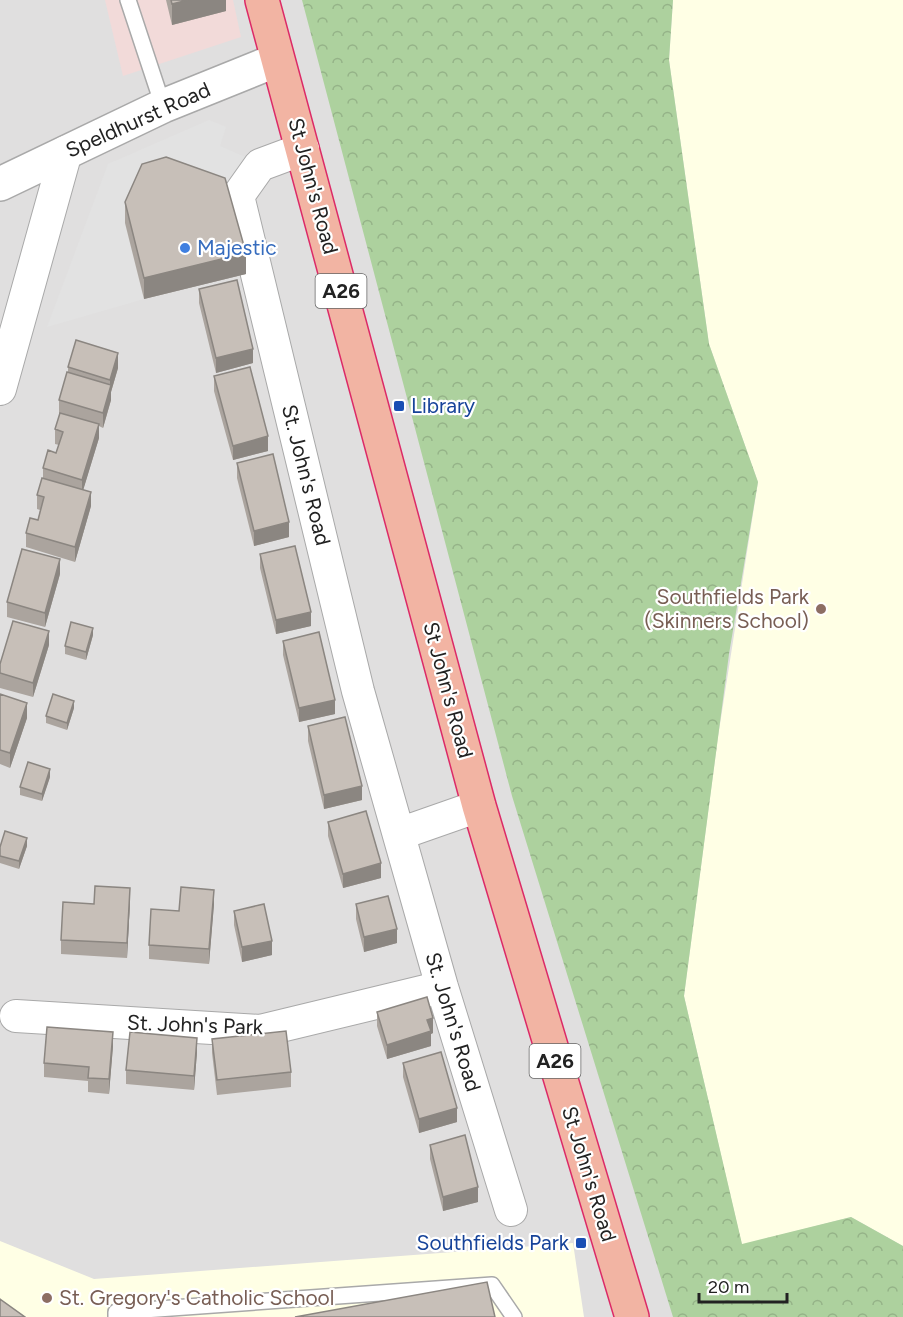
<svg xmlns="http://www.w3.org/2000/svg" width="903" height="1317" font-family="Figtree,sans-serif">
	<style>
		.residential { fill: #e0dfdf }
		.commercial { fill: #f2dad9 }
		.education { fill: #ffffe5 }
		.forest { fill: url(#forest-crowns) }
		.parking { fill: #e2e2e2 }
		.lines { fill: none; stroke-linecap: round; stroke-linejoin: round }
		.service-casing { stroke: #a9a9a9; stroke-width: 18 }
		.minor-casing { stroke: #a9a9a9; stroke-width: 34 }
		.tertiary-casing { stroke: #a9a9a9; stroke-width: 36 }
		.trunk-casing { stroke: #dc2a67; stroke-width: 36 }
		.service { stroke: #fff; stroke-width: 15 }
		.minor { stroke: #fff; stroke-width: 32 }
		.tertiary { stroke: #fff; stroke-width: 33 }
		.trunk { stroke: #f2b4a3; stroke-width: 33 }
		.wall { fill: #aba49e }
		.shaded-wall { fill: #8b8681 }
		.building { fill: #c7bfb8; stroke: #8b8681; stroke-width: 1.5 }
		.shop-dot { fill: #3f7fe0; stroke: #fff; stroke-width: 2 }
		.transit-dot { fill: #1a4fb4; stroke: #fff; stroke-width: 2 }
		.education-dot { fill: #8d6e63; stroke: #fff; stroke-width: 2 }
		.labels { text-anchor: middle; stroke-width: 4.5; stroke-linejoin: round; paint-order: stroke }
		.shield { fill: #fff; stroke: #646464; stroke-width: 1.5 }
		.shield-label { font-size: 20px; font-weight: bold; fill: #222 }
		.street-label { font-size: 21px; fill: #222; stroke: #fff }
		.shop-label { font-size: 21px; fill: #366cbe; stroke: #fff; text-anchor: start }
		.transit-label { font-size: 21px; fill: #164399; stroke: #fff; text-anchor: start }
		.education-label { font-size: 21px; fill: #785e54; stroke: #fff; text-anchor: end }
	</style>
	<defs>
		<pattern id="forest-crowns" width="20" height="18" patternUnits="userSpaceOnUse" patternTransform="scale(1.5)"><rect width="20" height="18" fill="#add19e"/><path d="M2 6a3 3 0 1 1 6 0M12 15a3 3 0 1 1 6 0" fill="none" stroke="#95b388"/></pattern>
	</defs>
	<rect width="100%" height="100%" fill="#f2efe9"/>
	<path class="residential" d="M0,0H903V1317H0Z"/>
	<path class="commercial" d="M105,0H233L241,37L123,76Z"/>
	<path class="education" d="M673,0H903V1246L851,1217L742,1245L684,996L718,737L758,482L709,344L669,60Z
		M0,1241L94,1279L573,1243L584,1317H0Z"/>
	<path class="forest" d="M302,0H673L669,60L709,344L758,482L729,654L684,996L742,1244L851,1217L903,1246V1317H673L512,796Z"/>
	<path class="parking" d="M209,120L226,127L220,146L252,160L235,200L125,223L144,299L47,327L108,164Z"/>
	<g class="lines">
		<g class="service-casing">
			<path id="service" d="M128,0L163,106
				M116,1317V1312L492,1285L514,1317"/>
		</g>
		<g class="minor-casing">
			<path id="minor" d="M303,149L260,165L238,196L358,691L442,987L511,1210
				M0,389L66,152
				M399,834L479,806
				M16,1016L260,1031L442,987"/>
		</g>
		<g class="tertiary-casing">
			<path id="tertiary" d="M0,184L163,106L277,60"/>
		</g>
		<g class="trunk-casing">
			<path id="trunk" d="M262,0L479,806L632,1317"/>
		</g>
		<use href="#service" class="service"/>
		<use href="#minor" class="minor"/>
		<use href="#tertiary" class="tertiary"/>
		<use href="#trunk" class="trunk"/>
	</g>
	<path class="wall" d="M166,0H226V11L172,25Z
		M125,202L246,274L144,299L125,223Z
		M199,289L253,363L216,373L199,303Z
		M68,367L118,368L111,392V400L103,428L99,426V438L83,490L91,506L75,562L26,547V533L38,520L40,510L37,509V495L43,478V468L56,453L59,445L55,444V429L60,414H59V400L68,372Z
		M214,376L268,451L233,460L214,391Z
		M237,463L289,537L254,546L237,478Z
		M260,554L311,626L276,634L260,568Z
		M60,574L45,627L7,617V602Z
		M93,635L86,660L65,654V646Z
		M283,641L335,714L299,722L283,655Z
		M49,645L33,697L0,688V664Z
		M0,694L27,718L10,768L0,764Z
		M74,708L67,730L46,723V716Z
		M308,726L362,800L324,809L308,741Z
		M50,777L42,801L20,795V787Z
		M328,822L381,878L343,888L328,836Z
		M27,846L19,869L0,863V847Z
		M130,902L127,958L61,954V940Z
		M214,904L209,964L149,959V945L179,911Z
		M356,904L397,943L364,952L356,919Z
		M234,911L272,955L242,962L234,925Z
		M377,1012L433,1033L431,1034V1046L387,1059L377,1026Z
		M212,1039L291,1072V1087L217,1095L212,1053Z
		M113,1046L109,1094L88,1092V1081L44,1077V1063Z
		M197,1052L194,1090L126,1084V1070Z
		M403,1063L457,1122L419,1133L403,1077Z
		M430,1145L478,1202L443,1211L430,1159Z"/>
	<path class="shaded-wall" d="M188,0H226V11L172,25V4Z
		M246,253V274L144,299V278Z
		M253,349V363L216,373V358Z
		M118,353V368L111,392V400L103,428V413L110,388V380Z
		M99,424V438L82,494V480Z
		M268,436V451L233,460V446Z
		M91,492V506L75,562V547Z
		M289,522V537L254,546V531Z
		M60,559V574L45,627V613Z
		M311,612V626L276,634V620Z
		M93,628V635L86,660V652Z
		M49,631V645L33,697V683Z
		M335,700V714L299,722V708Z
		M74,701V708L67,730V723Z
		M27,703V718L10,768V753Z
		M50,769V777L42,801V794Z
		M362,786V800L324,809V795Z
		M27,838V846L19,869V861Z
		M381,863V878L343,888V874Z
		M130,888V902L127,958V943Z
		M214,890V904L209,964V949Z
		M397,929V943L364,952V937Z
		M272,941V955L242,962V947Z
		M433,1018V1033L431,1034V1046L387,1059V1045L427,1020Z
		M113,1032V1046L109,1094V1079Z
		M197,1038V1052L194,1090V1076Z
		M457,1108V1122L419,1133V1119Z
		M478,1187V1202L443,1211V1197Z"/>
	<path class="building" d="M171,0H188L172,4Z
		M166,157L225,178L246,253L144,278L125,202L142,164Z
		M237,280L253,349L216,358L199,289Z
		M76,340L118,353L110,380L68,367Z
		M250,367L268,436L233,446L214,376Z
		M67,372L111,385L103,413L59,400Z
		M60,413L99,424L82,480L43,468L48,450L56,453L63,432L55,429Z
		M273,454L289,522L254,531L237,463Z
		M42,478L91,492L75,547L26,533L30,518L38,520L44,497L37,495Z
		M295,546L311,612L276,620L260,554Z
		M22,549L60,559L45,613L7,602Z
		M13,621L49,631L33,683L0,673V664Z
		M71,622L93,628L86,652L65,646Z
		M319,632L335,700L299,708L283,641Z
		M0,694L27,703L10,753L0,750Z
		M53,694L74,701L67,723L46,716Z
		M345,717L362,786L324,795L308,726Z
		M28,762L50,769L42,794L20,787Z
		M366,811L381,863L343,874L328,822Z
		M5,831L27,838L19,861L0,856V847Z
		M95,886L130,888L127,943L61,940L63,902L94,904Z
		M181,887L214,890L209,949L149,945L151,909L179,911Z
		M388,896L397,929L364,937L356,904Z
		M264,904L272,941L242,947L234,911Z
		M427,997L433,1018L427,1020L431,1031L387,1045L377,1012Z
		M47,1027L113,1032L109,1079L88,1078L89,1067L44,1063Z
		M286,1031L291,1072L217,1080L212,1039Z
		M130,1032L197,1038L194,1076L126,1070Z
		M441,1052L457,1108L419,1119L403,1063Z
		M465,1135L478,1187L443,1197L430,1145Z
		M487,1282L495,1317H295Z
		M0,1299L25,1317H0Z"/>
	<circle class="shop-dot" cx="185" cy="248" r="6"/>
	<g class="transit-dot">
		<rect x="393" y="400" width="12" height="12" rx="3"/>
		<rect x="575" y="1237" width="12" height="12" rx="3"/>
	</g>
	<g class="education-dot">
		<circle cx="821" cy="609" r="6"/>
		<circle cx="47" cy="1298" r="6"/>
	</g>
	<g class="labels">
		<g class="shield">
			<rect x="315.5" y="274" width="51" height="34" rx="4.5"/>
			<rect x="529.5" y="1044" width="51" height="34" rx="4.5"/>
		</g>
		<g class="shield-label">
			<text x="341" y="298">A26</text>
			<text x="555" y="1068">A26</text>
		</g>
		<g class="street-label">
			<text transform="translate(138 120) rotate(-24)" y="7">Speldhurst Road</text>
			<text transform="translate(313 186) rotate(75)" y="7">St John's Road</text>
			<text transform="translate(306 475) rotate(76)" y="7">St. John's Road</text>
			<text transform="translate(448 690) rotate(75)" y="7">St John's Road</text>
			<text transform="translate(453 1022) rotate(73)" y="7">St. John's Road</text>
			<text transform="translate(195 1025) rotate(2)" y="7">St. John's Park</text>
			<text transform="translate(589 1174) rotate(73)" y="7">St John's Road</text>
		</g>
		<g class="shop-label">
			<text x="197" y="255">Majestic</text>
		</g>
		<g class="transit-label">
			<text x="411" y="413">Library</text>
			<text x="569" y="1250" text-anchor="end">Southfields Park</text>
		</g>
		<g class="education-label">
			<text x="809" y="604">Southfields Park<tspan x="809" dy="24">(Skinners School)</tspan></text>
			<text x="59" y="1305" text-anchor="start">St. Gregory's Catholic School</text>
		</g>
	</g>
	<path d="M699 1293v9h88v-9" fill="none" stroke="#222222" stroke-width="3"/>
	<text x="708" y="1293" font-size="18" fill="#222222" stroke="#ffffff" stroke-width="4.5" paint-order="stroke">20 m</text>
</svg>
